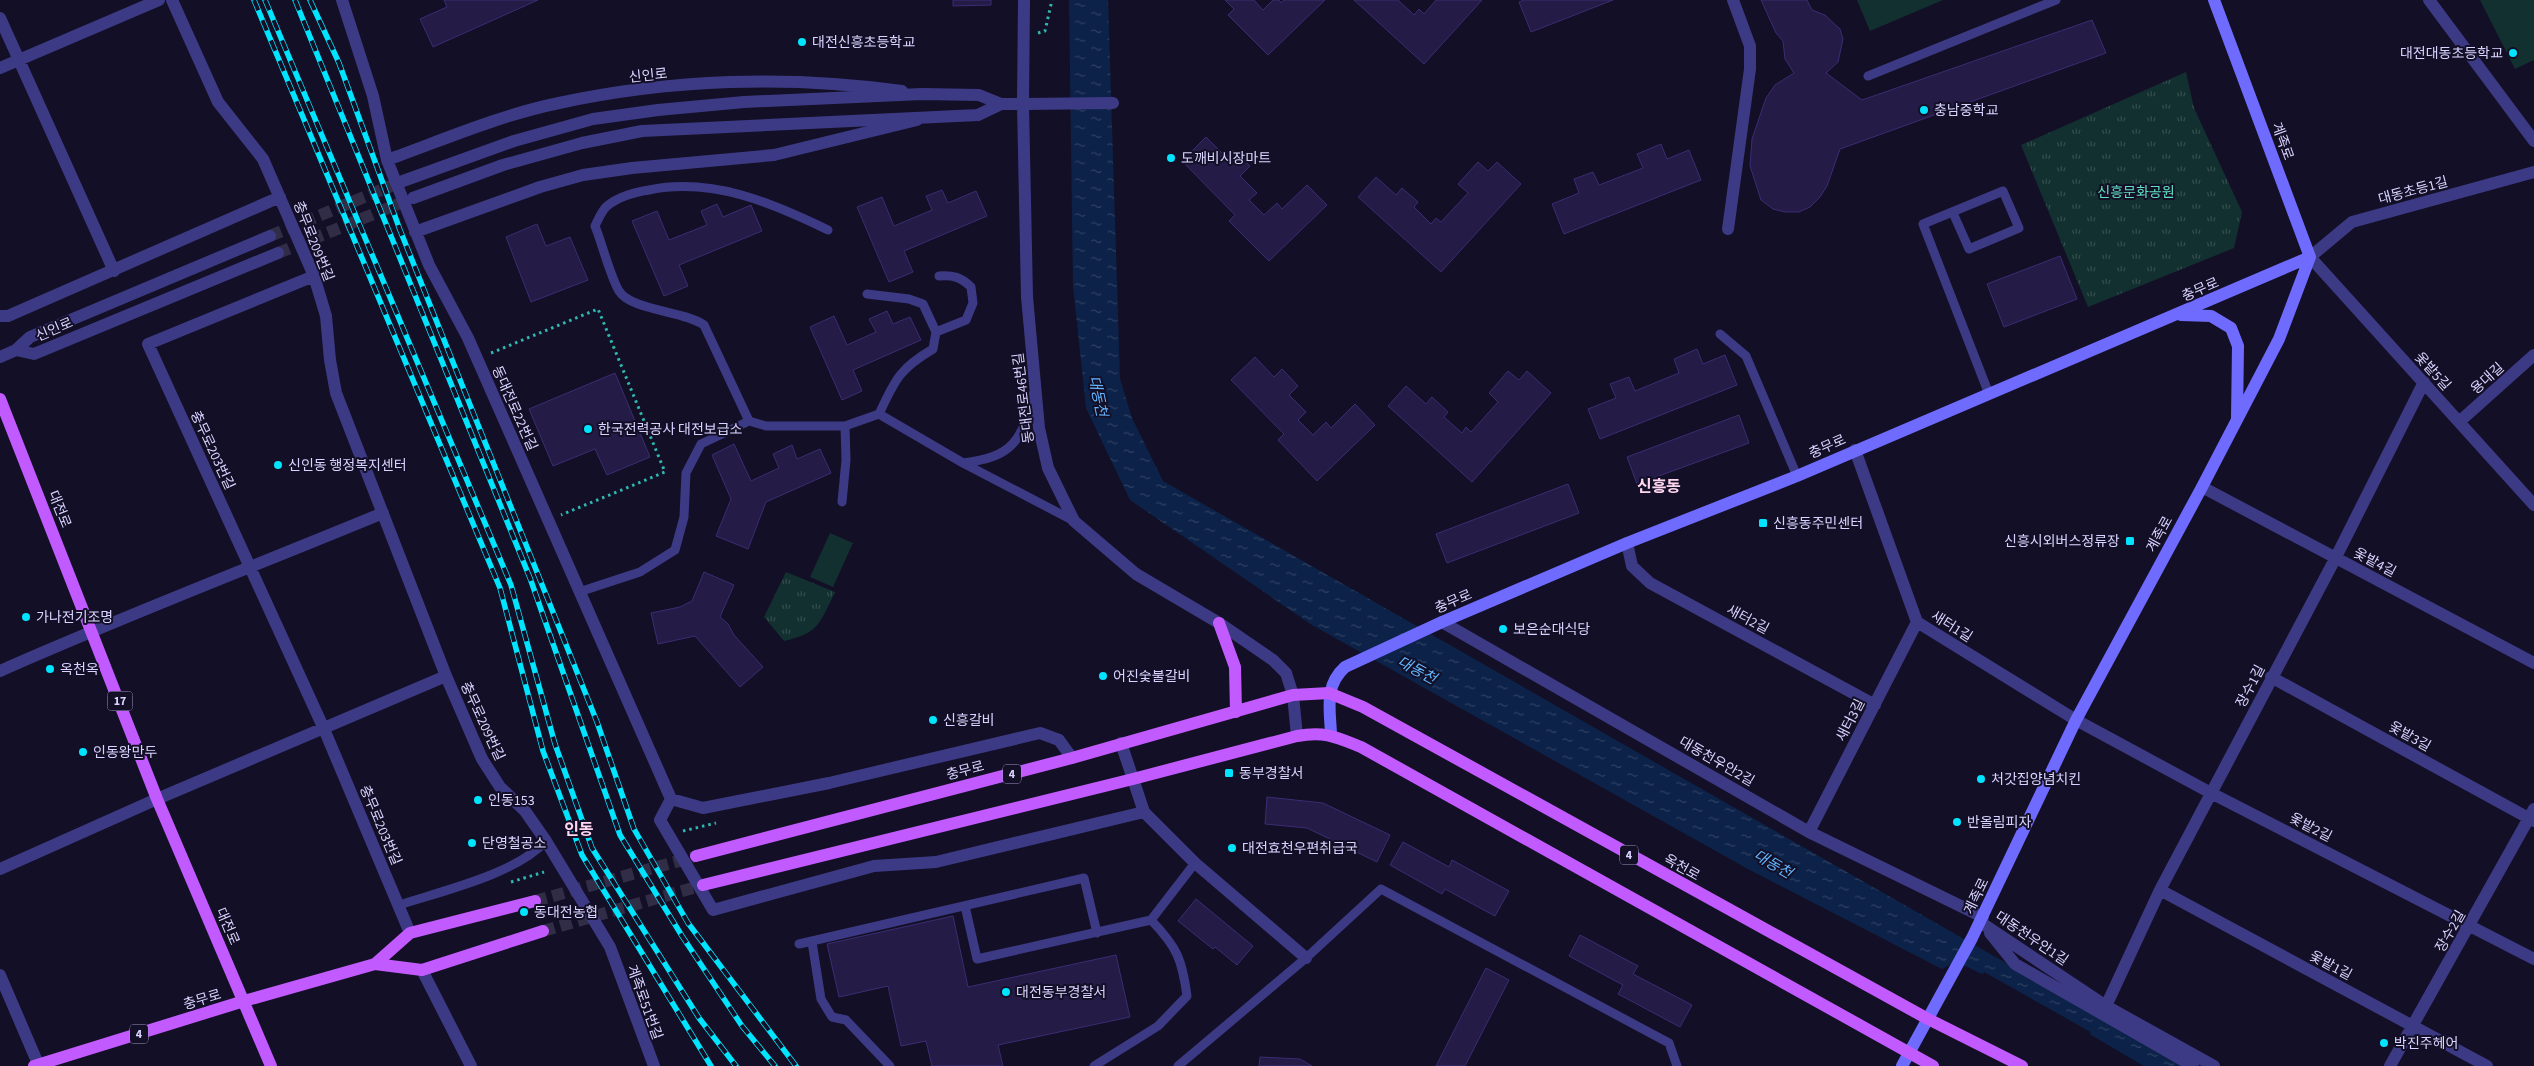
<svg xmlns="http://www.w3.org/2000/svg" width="2534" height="1066" font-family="'Source Sans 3','Noto Sans KR',sans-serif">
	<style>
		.grass { fill: url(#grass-tufts) }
		.pitch { fill: #12302f }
		.water { fill: url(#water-ripples) }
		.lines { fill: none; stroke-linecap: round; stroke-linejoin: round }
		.stream { stroke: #0c2248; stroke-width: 5.5 }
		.building { fill: #241b47; stroke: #3b2d73 }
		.tertiary-tunnel { stroke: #312d47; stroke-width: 12; stroke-dasharray: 12 6; stroke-linecap: butt }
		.primary-tunnel { stroke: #312d47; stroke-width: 12; stroke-dasharray: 12 6; stroke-linecap: butt }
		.path { stroke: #2fb8b0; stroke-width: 3; stroke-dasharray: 2.5 4; stroke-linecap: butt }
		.service { stroke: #3d3a85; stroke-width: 9 }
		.minor { stroke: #3d3a85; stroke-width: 12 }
		.tertiary { stroke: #3d3a85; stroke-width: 12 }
		.secondary { stroke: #6f6bff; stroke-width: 12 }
		.primary { stroke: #c25bff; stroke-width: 12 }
		.rail-casing { stroke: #00e5ff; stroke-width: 5.5 }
		.rail { stroke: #130f26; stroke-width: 4; stroke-dasharray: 11; stroke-linecap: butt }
		.poi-dot { fill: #00e5ff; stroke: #130f26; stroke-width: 2 }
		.labels { text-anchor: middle; stroke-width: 4; stroke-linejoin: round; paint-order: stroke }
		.shield { fill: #130f26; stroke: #9e99be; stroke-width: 1 }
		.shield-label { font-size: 12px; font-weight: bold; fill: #d9d4ff }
		.poi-label { font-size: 14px; fill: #d9d4ff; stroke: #130f26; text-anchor: start }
		.street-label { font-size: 14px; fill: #d9d4ff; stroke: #130f26 }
		.park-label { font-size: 14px; fill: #5fe0c0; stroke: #130f26 }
		.water-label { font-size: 15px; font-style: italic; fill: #62b6ff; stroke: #130f26 }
		.quarter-label { font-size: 16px; font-weight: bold; fill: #ffd6f0; stroke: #130f26 }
	</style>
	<defs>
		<pattern id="grass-tufts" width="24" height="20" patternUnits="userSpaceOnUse" patternTransform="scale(1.25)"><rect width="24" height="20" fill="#12302f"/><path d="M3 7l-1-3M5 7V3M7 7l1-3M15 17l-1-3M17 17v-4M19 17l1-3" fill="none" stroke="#344d4e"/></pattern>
		<pattern id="water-ripples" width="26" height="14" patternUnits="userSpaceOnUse" patternTransform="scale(1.25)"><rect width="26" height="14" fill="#0c2248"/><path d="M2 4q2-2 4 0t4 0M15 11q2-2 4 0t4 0" fill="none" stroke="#2f4163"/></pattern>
	</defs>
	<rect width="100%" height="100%" fill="#130f26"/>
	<path class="grass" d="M2186,72L2194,108L2242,212L2234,248L2088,307L2021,145Z
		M786,572L835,592C820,622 820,633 784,641L764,617Z"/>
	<path class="pitch" d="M1857,0H1943L1870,31Z
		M2480,0H2534V60L2515,69Z
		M830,533L853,543L833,587L810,577Z"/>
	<path class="water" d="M1069,0H1108L1120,379L1132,418L1163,481L2186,1066H2151L1961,959L1942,969L1748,869L1312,625L1130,500L1086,408L1073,286Z"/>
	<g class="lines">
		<path class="stream" d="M1959,960L1982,971
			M2093,1033L2149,1066"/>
	</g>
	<path class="building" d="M444,0H538L433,47L420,19L447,7Z
		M953,0H991V5L953,6Z
		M1225,0H1254L1263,10L1273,0H1279L1281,3L1284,0H1325L1268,55L1228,15L1234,9Z
		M1354,0H1398L1414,15L1419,9L1424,14L1436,0H1482L1424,64Z
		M1524,0H1613L1531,32L1519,2Z
		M1761,0H1807L1812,10L1825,15L1840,29L1843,39L1838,62L1826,73L1862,100L2092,20L2106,53L1840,149L1827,186L1820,197L1810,207L1799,212H1785L1773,209L1761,200L1750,166L1752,139L1766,98L1775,85L1794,73L1785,59L1783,41L1776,33Z
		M1206,137L1226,157L1233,150L1250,166L1240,176L1257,193L1249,200L1264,215L1277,203L1282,209L1307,185L1327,205L1269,261L1229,221L1235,215L1182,161Z
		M1661,144L1667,159L1689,150L1701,180L1564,234L1552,204L1579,193L1574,179L1593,172L1599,185L1643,168L1637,154Z
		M1478,162L1488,171L1497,162L1521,184L1441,272L1358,197L1376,177L1396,195L1402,188L1418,202L1414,207L1431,224L1436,218L1441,222L1468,193L1458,184Z
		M942,190L948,203L976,191L987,216L904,251L913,272L889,282L857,207L882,197L894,226L932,210L926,196Z
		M717,204L723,217L751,205L762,231L679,265L688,286L664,296L632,221L657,211L669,240L707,225L701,211Z
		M537,224L546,246L570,237L588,280L531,302L506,237Z
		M2060,256L2077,299L2004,327L1987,284Z
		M887,311L893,324L910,317L921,340L853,370L862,391L842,400L810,327L834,316L847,345L876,332L869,319Z
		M1697,349L1703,364L1725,355L1737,385L1600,439L1588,409L1616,398L1610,384L1629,377L1635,391L1679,373L1674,359Z
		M1255,357L1274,377L1282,369L1298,386L1289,395L1306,412L1298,420L1313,435L1326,422L1331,428L1355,404L1375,425L1317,481L1278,440L1284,434L1231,380Z
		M1508,371L1519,380L1527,371L1551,393L1472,482L1388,406L1406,386L1426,404L1432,397L1448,412L1444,417L1462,433L1466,427L1471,432L1498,402L1489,393Z
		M615,373L650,457L607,475L595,449L553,466L529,409Z
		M1739,415L1749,443L1637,484L1627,457Z
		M734,444L751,481L779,468L773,454L792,445L797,459L820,449L831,473L766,502L748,549L716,536L731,499L712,455Z
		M1568,484L1579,513L1447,563L1436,534Z
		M704,572L734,585L720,617L728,624L734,635L763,667L740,687L695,636L658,644L651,613L680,607L692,601Z
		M1267,797L1323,803L1390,835L1377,862L1307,828L1265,824Z
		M1403,842L1449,867L1452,860L1509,891L1495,916L1445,889L1442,894L1390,865Z
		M1196,899L1253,946L1237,965L1215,947L1213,949L1178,921Z
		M953,916L968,987L1116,955L1130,1017L998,1045L1003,1066H932L926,1041L901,1046L888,986L839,997L827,944Z
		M1580,935L1638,966L1633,974L1692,1005L1680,1027L1618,994L1623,985L1569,956Z
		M1486,968L1509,980L1465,1066H1436Z
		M1260,1057L1300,1059L1312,1066H1259Z"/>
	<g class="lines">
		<path class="tertiary-tunnel" d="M270,236L403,181
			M278,253L413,198"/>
		<path class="primary-tunnel" d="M535,901L693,857
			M543,931L703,885"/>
		<path class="path" d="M1038,33L1045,31L1052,0
			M491,353L598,309L665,472L561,515
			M683,831L716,823
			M511,882L544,872"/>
		<path class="service" d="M1868,76L2056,0
			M1953,213L1969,249L2019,228L2003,191L1923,224L1989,394
			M828,230C772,203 713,177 649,190C636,192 618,197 607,206C602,210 598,220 595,226C602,243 610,276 619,291C632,311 682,310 704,325L749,421L766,426H845L879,414L963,463L1074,521
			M867,294L909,299L923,304L936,332L933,349C899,369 895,380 879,414
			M936,332L966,320L973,303L971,287C961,277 953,275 939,276
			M1720,334L1746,356L1797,476
			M963,463C1013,457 1022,441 1033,394
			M842,502L846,460L845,426
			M579,592L640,572L675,550L684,517L686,473L701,444L749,421
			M399,905C442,891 516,874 546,841
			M965,906L977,959L1151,920L1195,863
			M812,942L821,999L832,1017L846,1020L890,1066
			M799,944L1084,878L1097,933
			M1094,1066L1158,1026L1187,996C1182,959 1177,947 1151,920
			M1178,1066L1306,958L1381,889L1669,1043L1677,1066"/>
		<path class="minor" d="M172,0L218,102L263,159L314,276L326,316L330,360L336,393L446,676L482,759L500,787L525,811L546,841L610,947L654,1066
			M342,0L373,96L387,160L429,265L468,338L671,799L660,820L713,910L874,866L936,862L1144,812
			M2429,0L2534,141
			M0,18L114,271
			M0,68L159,0
			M1023,104L1113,103
			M387,160C443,140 500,115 559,103C670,79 789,75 902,91
			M2534,172L2352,222L2310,257L2534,505
			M1728,229L1750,69V46L1733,0
			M415,232L540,187L583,175L632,168L774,155L917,120
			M314,276L148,344L324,729L410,933
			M0,316H8L280,197
			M2459,422L2534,355
			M1855,450L1917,622L2076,720L2211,793L2534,959
			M2202,487L2534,663
			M1627,543L1632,566L1650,583L1875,705
			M1442,622L1809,832L1983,917
			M0,671C126,615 255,566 383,513
			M2271,677L2534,821
			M1121,743L1144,812L1195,863L1306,958
			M671,799L703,808L829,783L1040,733L1059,740L1072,758
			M1809,832L1917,622
			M0,869L157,799L446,676
			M2160,890L2487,1066
			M1980,922L2106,1006L2214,1066
			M1990,933L2015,964L2193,1066
			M422,970L471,1066
			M0,975L39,1066
			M2106,1006L2160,890L2335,559L2424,382
			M2390,1066L2534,809"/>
		<path class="tertiary" d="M1024,0L1023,104L1027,297L1039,428L1048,468L1074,521L1136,574L1219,623L1273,660L1286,673L1293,695L1297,736
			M403,181L514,141L593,119L658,110L744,102L922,94L979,95L1001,104H1023
			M413,198L503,165L582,143L642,131L978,115L1001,104
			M16,350L34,354L278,253
			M0,357L16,350L30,337L270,236"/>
		<path class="secondary" d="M2181,315L2211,316L2231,328L2238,346L2237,418
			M1331,734C1330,709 1324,686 1345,667L1442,622L1627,543L1797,476L2310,257
			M1902,1066L1972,938L2076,720L2202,487L2279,339L2310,257L2214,0"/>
		<path class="primary" d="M0,399L157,799L271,1066
			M1219,623L1235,667L1236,712
			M696,856L1072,758L1293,695L1329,693L1363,707L1928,1019L2022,1066
			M703,885L1133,779L1297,736C1325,731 1336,737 1361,747L1933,1066
			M375,964L410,933L535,901
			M34,1066L244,1001L375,964L422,970L543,931"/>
		<g class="rail-casing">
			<path id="rail" d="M254,0L500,588L543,751L582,855L711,1066
				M265,0L511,585L555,744L592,848L699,1018L736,1066
				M295,0L530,578L620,835L682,936L742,1026L775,1066
				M310,0L339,63L400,230L597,722L634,829L688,923L796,1066"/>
		</g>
		<use href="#rail" class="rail"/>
	</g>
	<g class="poi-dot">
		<circle cx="802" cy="42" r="5"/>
		<circle cx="2513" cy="53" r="5"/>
		<circle cx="1924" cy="110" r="5"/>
		<circle cx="1171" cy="158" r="5"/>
		<circle cx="588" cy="429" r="5"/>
		<circle cx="278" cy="465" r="5"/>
		<rect x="1758" y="518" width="10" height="10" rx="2.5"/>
		<rect x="2125" y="536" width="10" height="10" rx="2.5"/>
		<circle cx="26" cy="617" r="5"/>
		<circle cx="1503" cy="629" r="5"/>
		<circle cx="50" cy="669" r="5"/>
		<circle cx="1103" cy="676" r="5"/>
		<circle cx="933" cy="720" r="5"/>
		<circle cx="83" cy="752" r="5"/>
		<rect x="1224" y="768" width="10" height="10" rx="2.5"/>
		<circle cx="1981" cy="779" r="5"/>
		<circle cx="478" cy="800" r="5"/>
		<circle cx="1957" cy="822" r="5"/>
		<circle cx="472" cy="843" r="5"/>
		<circle cx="1232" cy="848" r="5"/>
		<circle cx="524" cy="912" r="5"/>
		<circle cx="1006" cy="992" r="5"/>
		<circle cx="2384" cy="1043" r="5"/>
	</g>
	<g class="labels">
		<g class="shield">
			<rect x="107.5" y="691.5" width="25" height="19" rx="4"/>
			<rect x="1003" y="764.5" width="18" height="19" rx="4"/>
			<rect x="1620" y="845.5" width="18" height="19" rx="4"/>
			<rect x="130" y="1024.5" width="18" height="19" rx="4"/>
		</g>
		<g class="shield-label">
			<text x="120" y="705">17</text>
			<text x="1012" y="778">4</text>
			<text x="1629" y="859">4</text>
			<text x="139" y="1038">4</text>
		</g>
		<g class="poi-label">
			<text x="812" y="47">대전신흥초등학교</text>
			<text x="2503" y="58" text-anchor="end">대전대동초등학교</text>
			<text x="1934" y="115">충남중학교</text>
			<text x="1181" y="163">도깨비시장마트</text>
			<text x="598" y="434">한국전력공사 대전보급소</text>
			<text x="288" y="470">신인동 행정복지센터</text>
			<text x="1773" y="528">신흥동주민센터</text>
			<text x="2120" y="546" text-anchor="end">신흥시외버스정류장</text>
			<text x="36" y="622">가나전기조명</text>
			<text x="1513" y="634">보은순대식당</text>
			<text x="60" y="674">옥천옥</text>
			<text x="1113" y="681">어진숯불갈비</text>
			<text x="943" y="725">신흥갈비</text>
			<text x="93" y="757">인동왕만두</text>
			<text x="1239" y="778">동부경찰서</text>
			<text x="1991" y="784">처갓집양념치킨</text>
			<text x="488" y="805">인동153</text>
			<text x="1967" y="827">반올림피자</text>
			<text x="482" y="848">단영철공소</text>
			<text x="1242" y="853">대전효천우편취급국</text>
			<text x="534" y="917">동대전농협</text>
			<text x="1016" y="997">대전동부경찰서</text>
			<text x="2394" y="1048">박진주헤어</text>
		</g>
		<g class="street-label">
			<text transform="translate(648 75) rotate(-6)" y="5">신인로</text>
			<text transform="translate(2283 141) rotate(70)" y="5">계족로</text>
			<text transform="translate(2413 190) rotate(-15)" y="5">대동초등1길</text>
			<text transform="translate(314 241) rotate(68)" y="5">충무로209번길</text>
			<text transform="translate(2200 289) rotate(-23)" y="5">충무로</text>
			<text transform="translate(54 329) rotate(-23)" y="5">신인로</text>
			<text transform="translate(2433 371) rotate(48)" y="5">옻밭5길</text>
			<text transform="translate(2487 378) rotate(-42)" y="5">용대길</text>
			<text transform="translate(1023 398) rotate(-97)" y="5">동대전로46번길</text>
			<text transform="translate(515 408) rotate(66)" y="5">동대전로22번길</text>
			<text transform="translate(1827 446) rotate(-24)" y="5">충무로</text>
			<text transform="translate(213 450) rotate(65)" y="5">충무로203번길</text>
			<text transform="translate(60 509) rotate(68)" y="5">대전로</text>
			<text transform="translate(2159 534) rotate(-61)" y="5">계족로</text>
			<text transform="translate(2375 562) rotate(28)" y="5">옻밭4길</text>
			<text transform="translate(1453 601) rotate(-23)" y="5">충무로</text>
			<text transform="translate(1748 619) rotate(28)" y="5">새터2길</text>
			<text transform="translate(1952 626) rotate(32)" y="5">새터1길</text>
			<text transform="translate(2250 686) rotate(-62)" y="5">장수1길</text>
			<text transform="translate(1850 720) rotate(-63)" y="5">새터3길</text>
			<text transform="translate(483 721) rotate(65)" y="5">충무로209번길</text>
			<text transform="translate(2410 736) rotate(29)" y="5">옻밭3길</text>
			<text transform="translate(1717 761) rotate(30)" y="5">대동천우안2길</text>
			<text transform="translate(965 770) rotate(-15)" y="5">충무로</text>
			<text transform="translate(381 825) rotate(67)" y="5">충무로203번길</text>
			<text transform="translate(2311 827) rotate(27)" y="5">옻밭2길</text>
			<text transform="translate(1682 867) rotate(29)" y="5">옥천로</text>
			<text transform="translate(1976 896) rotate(-64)" y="5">계족로</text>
			<text transform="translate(228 926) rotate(67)" y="5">대전로</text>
			<text transform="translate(2450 931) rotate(-60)" y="5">장수2길</text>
			<text transform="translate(2032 938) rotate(34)" y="5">대동천우안1길</text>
			<text transform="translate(2331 965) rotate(28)" y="5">옻밭1길</text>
			<text transform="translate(202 999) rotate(-17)" y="5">충무로</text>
			<text transform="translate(645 1002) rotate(70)" y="5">계족로51번길</text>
		</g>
		<g class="park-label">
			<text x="2136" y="197">신흥문화공원</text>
		</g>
		<g class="water-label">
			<text transform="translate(1098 396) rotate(78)" y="5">대동천</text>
			<text transform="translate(1417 670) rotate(28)" y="5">대동천</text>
			<text transform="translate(1773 864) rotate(30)" y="5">대동천</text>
		</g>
		<g class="quarter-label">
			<text x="1659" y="492">신흥동</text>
			<text x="579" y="835">인동</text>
		</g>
	</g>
</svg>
